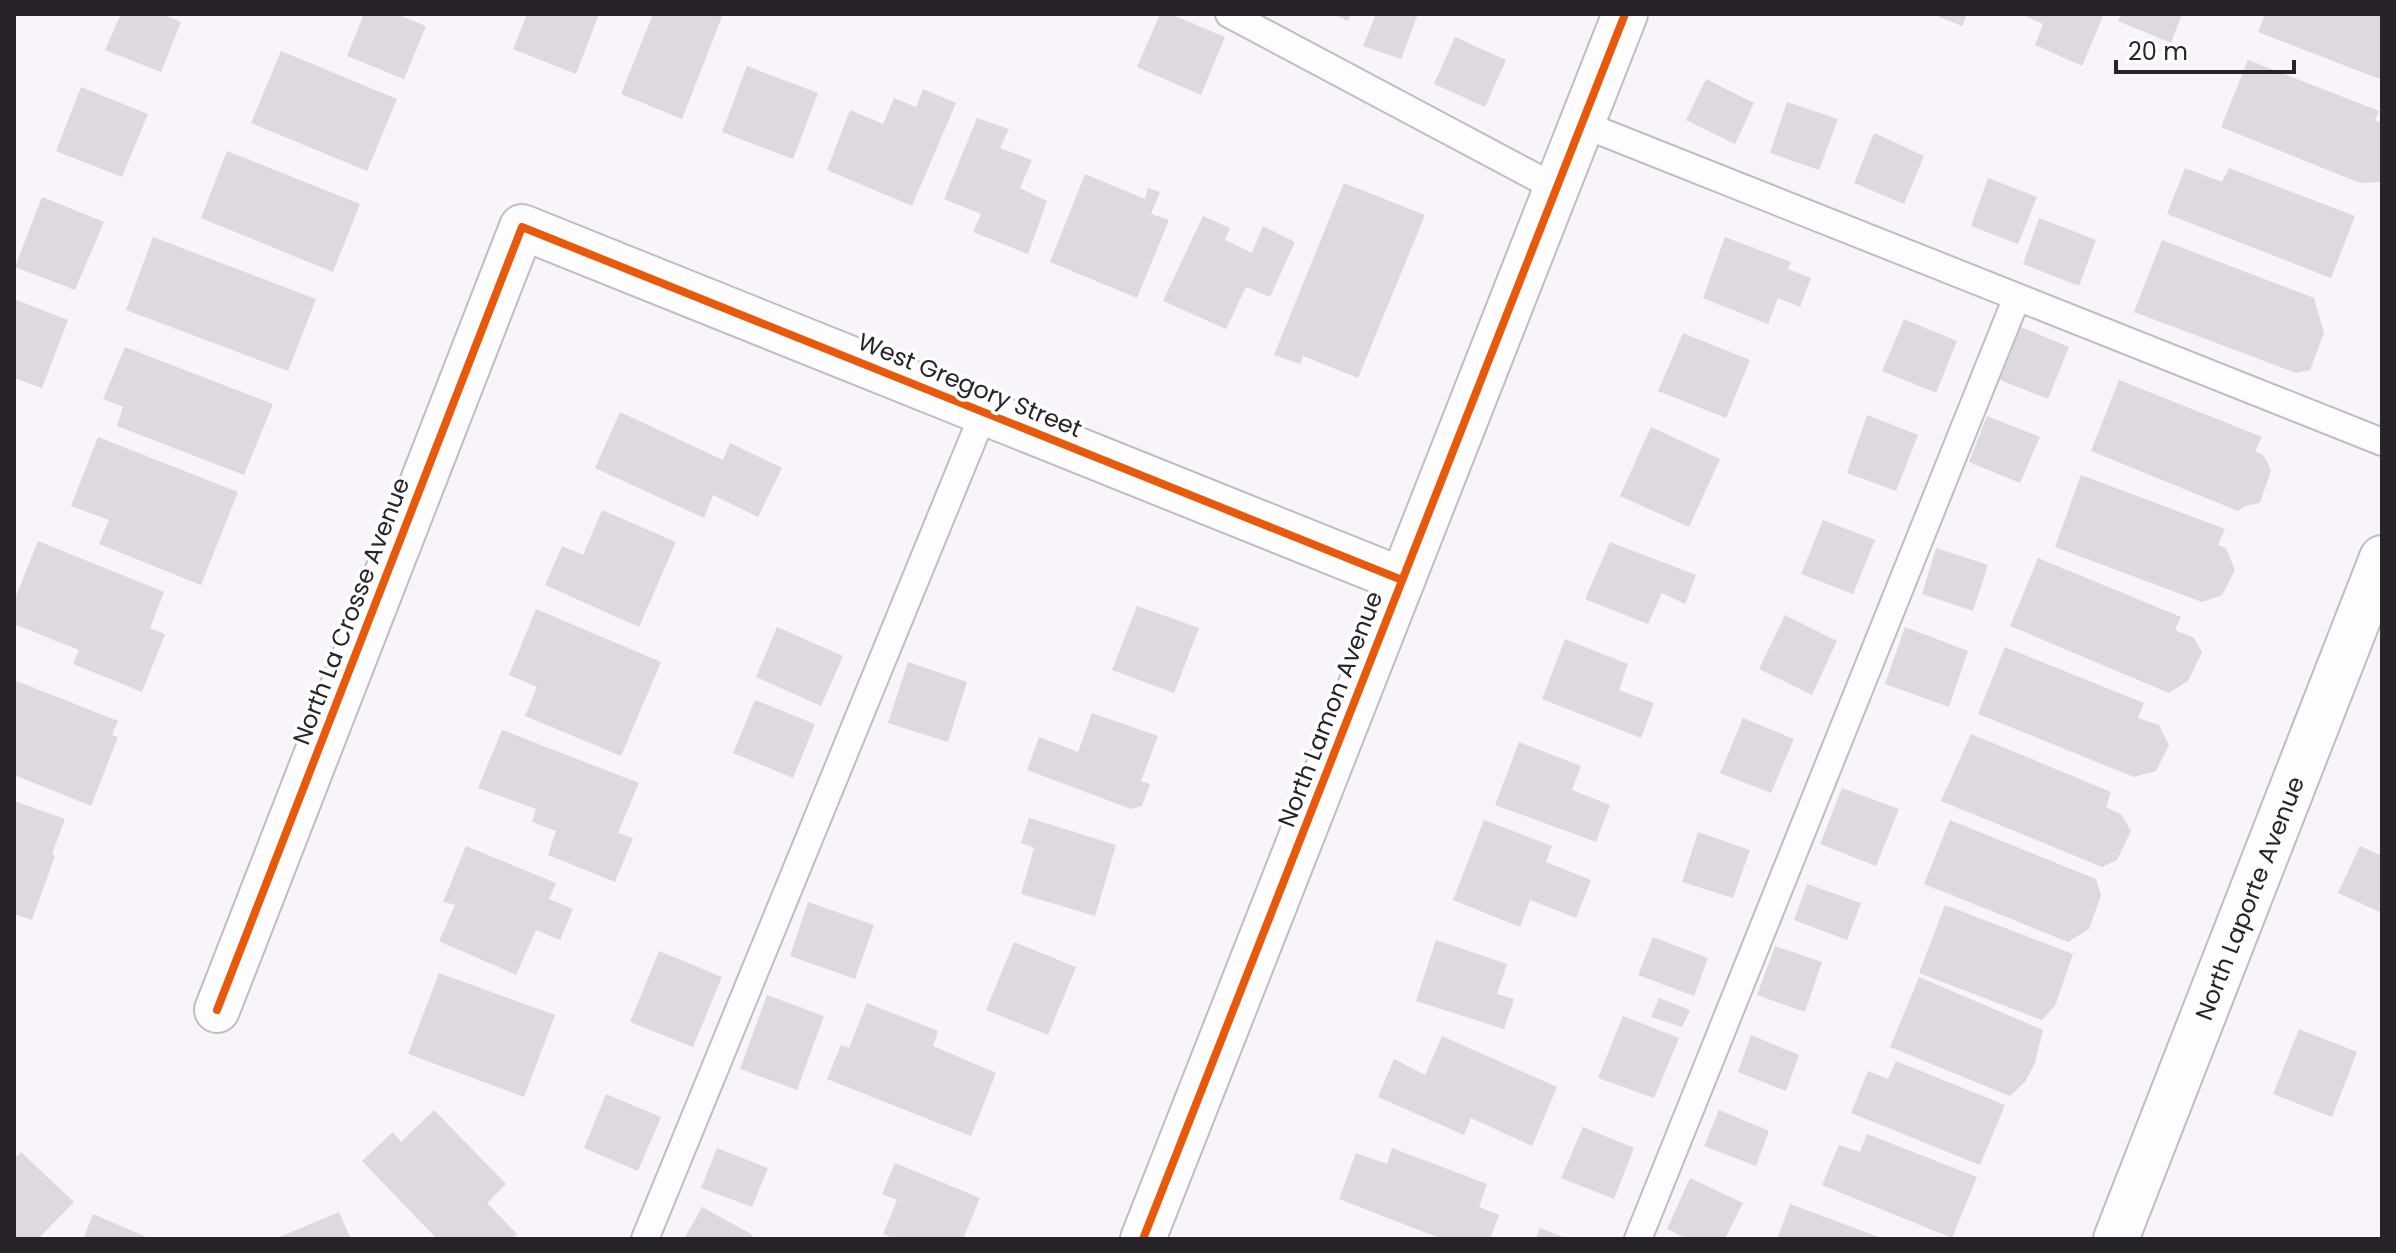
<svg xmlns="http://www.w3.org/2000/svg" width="2396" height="1253" viewBox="0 0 2396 1253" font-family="Poppins,sans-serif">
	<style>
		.building { fill: #ded8e0 }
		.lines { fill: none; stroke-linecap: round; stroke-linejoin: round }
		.lane-casing { stroke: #c1bcc2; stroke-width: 30 }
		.street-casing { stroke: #c1bcc2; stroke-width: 48 }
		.lane { stroke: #fefdfe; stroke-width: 26 }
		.street { stroke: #fefdfe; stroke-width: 44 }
		.cycleway-casing { stroke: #fff; stroke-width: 13 }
		.cycleway { stroke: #e8590c; stroke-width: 8 }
		.labels { text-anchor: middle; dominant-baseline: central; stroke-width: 7; stroke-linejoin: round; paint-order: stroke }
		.street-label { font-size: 24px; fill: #28222a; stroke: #fff }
	</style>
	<rect width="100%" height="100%" fill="#f9f4fb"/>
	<path class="building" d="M121,14H162L181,22L161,72L105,50Z
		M364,14H396L426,26L404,79L347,56Z
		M527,14H599L576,74L513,49Z
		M653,14H723L682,119L621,94Z
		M1160,14H1170L1225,37L1201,95L1137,67Z
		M1332,14H1351L1348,21Z
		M1376,14H1418L1401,59L1363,46Z
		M1932,14H1967L1962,26Z
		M2020,14H2104L2082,66L2035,45L2043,24Z
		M2121,14H2182L2171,43L2118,21Z
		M2265,14H2382V80L2258,32Z
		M1455,37L1506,60L1485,107L1434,84Z
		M281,51L397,99L367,171L251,123Z
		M2248,60L2379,111L2375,120L2382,123V182L2360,183L2221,127Z
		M747,66L818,93L793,159L722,132Z
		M1706,79L1754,103L1735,144L1686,120Z
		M81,87L148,114L122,177L56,151Z
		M923,89L956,103L912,206L827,170L850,110L883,124L894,98L916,107Z
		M1787,102L1838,119L1819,170L1770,153Z
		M977,118L1009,129L1000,148L1032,160L1020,188L1047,201L1028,254L973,232L981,214L944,199Z
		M1874,133L1924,156L1904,204L1854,183Z
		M227,151L360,204L333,272L201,218Z
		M2185,168L2222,182L2229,168L2355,216L2331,278L2167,214Z
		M1085,174L1145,199L1148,188L1160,192L1151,214L1169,220L1137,298L1050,262Z
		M1988,178L2037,197L2018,244L1971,226Z
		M1344,183L1425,215L1358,378L1303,356L1300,364L1274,355Z
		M42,197L104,222L75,290L15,267Z
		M1203,216L1230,228L1225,240L1252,253L1263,226L1295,242L1270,297L1246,287L1226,329L1163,301Z
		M2039,218L2096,240L2079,286L2023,264Z
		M153,237L316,299L288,371L126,310Z
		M1725,237L1791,262L1788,269L1811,278L1800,307L1778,298L1768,324L1703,298Z
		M2162,240L2314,298L2324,333L2310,370L2296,373L2134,312Z
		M14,299L68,320L42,388L14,378Z
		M1904,319L1957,341L1936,393L1882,371Z
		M2021,327L2069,347L2048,399L2000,380Z
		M1683,333L1750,360L1726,418L1658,391Z
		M125,347L273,404L244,475L117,426L123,407L103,399Z
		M2119,380L2262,437L2255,451L2264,456L2271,470L2260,503L2245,506L2238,511L2091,451Z
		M620,412L723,460L730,443L782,468L758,517L713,495L704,518L595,468Z
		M1867,415L1918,435L1896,491L1847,473Z
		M1987,416L2040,437L2020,483L1969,462Z
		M1651,427L1720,459L1689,527L1620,496Z
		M98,437L238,492L201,585L99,544L109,520L71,506Z
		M2081,475L2225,529L2218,545L2226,548L2235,570L2222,595L2202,602L2055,547Z
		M602,510L676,542L639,627L545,585L562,546L583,555Z
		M1823,520L1875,540L1853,594L1801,574Z
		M38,541L164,592L150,628L165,634L142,692L73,664L79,650L14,624V601Z
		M1610,542L1696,575L1685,604L1662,593L1648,624L1585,599Z
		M1936,548L1988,565L1973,611L1922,594Z
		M2038,558L2181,617L2175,630L2194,638L2202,652L2188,681L2169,693L2010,626Z
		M1137,606L1199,628L1174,693L1112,670Z
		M536,609L661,662L621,756L525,716L537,687L509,675Z
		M1785,615L1837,641L1812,695L1759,669Z
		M777,627L843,656L821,706L756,677Z
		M1905,627L1968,651L1949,707L1885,684Z
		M1565,639L1628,664L1619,690L1654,703L1641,738L1542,699Z
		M2005,647L2144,703L2138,718L2159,725L2169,745L2156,771L2134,777L1978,714Z
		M908,662L967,682L948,742L888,723Z
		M14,680L118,721L112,735L118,737L91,806L14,775Z
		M755,700L815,724L793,778L733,753Z
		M1092,713L1158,736L1141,781L1150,784L1142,806L1131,809L1027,770L1039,737L1078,752Z
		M1743,718L1794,739L1771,793L1720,773Z
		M502,730L639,783L618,833L633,838L615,882L548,855L556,831L532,822L536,809L478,788Z
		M1971,734L2111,792L2106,807L2121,814L2131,831L2117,860L2102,867L1941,801Z
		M1519,742L1581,766L1572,790L1610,805L1596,842L1495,805Z
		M1842,788L1899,809L1876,866L1820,844Z
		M14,801L65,819L52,854L55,856L32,920L14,914Z
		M1029,818L1116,845L1095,916L1021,894L1034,848L1021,843Z
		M1484,820L1552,846L1546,862L1591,880L1576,918L1530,900L1520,927L1453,900Z
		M1950,820L2096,879L2101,895L2089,929L2068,942L1924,884Z
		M1698,832L1750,850L1733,898L1682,882Z
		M466,846L556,883L549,899L573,909L560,940L536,930L516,975L439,941L455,905L443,902Z
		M2360,846L2382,856V913L2338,893Z
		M1807,884L1861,903L1847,940L1794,920Z
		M808,902L874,925L855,979L790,956Z
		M1945,905L2073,954L2055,1006L2042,1020L1919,973Z
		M1653,937L1708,958L1694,996L1638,975Z
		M1436,940L1507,964L1497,994L1514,999L1504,1029L1416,1001Z
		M1014,942L1076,967L1048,1035L986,1010Z
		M1775,946L1822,962L1805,1012L1757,995Z
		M659,951L722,977L693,1047L630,1022Z
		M439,973L555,1015L524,1097L408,1054Z
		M1919,977L2043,1030L2035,1063L2025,1082L2010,1096L1890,1047Z
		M767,995L824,1016L797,1090L740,1069Z
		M1659,998L1690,1010L1682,1027L1651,1017Z
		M867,1003L938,1031L933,1046L996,1073L971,1136L827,1079L841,1045L849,1048Z
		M1623,1016L1679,1038L1654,1098L1598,1078Z
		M2299,1029L2357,1052L2332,1117L2273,1094Z
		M1751,1035L1799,1055L1786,1091L1738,1072Z
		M1442,1036L1557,1087L1532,1146L1471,1118L1464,1135L1378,1097L1394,1059L1425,1075Z
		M1896,1061L2005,1105L1980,1165L1851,1113L1868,1071L1888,1079Z
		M606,1094L661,1117L638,1171L584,1148Z
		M434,1110L506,1184L487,1203L517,1234L511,1239H437L362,1161L393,1132L401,1142Z
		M1719,1110L1769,1131L1756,1166L1704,1146Z
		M1583,1127L1634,1148L1614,1199L1561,1178Z
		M1867,1134L1977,1177L1952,1238L1822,1185L1839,1145L1860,1152Z
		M717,1148L768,1168L752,1207L701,1188Z
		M1392,1148L1487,1184L1479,1207L1499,1215L1490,1239H1442L1339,1199L1356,1153L1387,1164Z
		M21,1152L74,1202L38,1239H14V1159Z
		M895,1163L980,1198L963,1239H896L883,1234L897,1200L882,1194Z
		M1690,1178L1743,1203L1725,1239H1687L1667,1229Z
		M1790,1204L1884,1239H1785L1778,1237Z
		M702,1207L753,1235L751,1239H684Z
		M339,1212L351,1239H275Z
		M93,1214L151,1239H83Z
		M1540,1228L1568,1239H1536Z"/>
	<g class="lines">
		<defs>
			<path id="lane" d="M1229,14L1556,188
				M1582,124L2382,442
				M645,1239L984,412
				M1638,1239L2017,297"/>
			<g id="street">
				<path d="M217,1010L522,227L1402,580"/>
				<path d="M1143,1239L1625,14"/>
				<path id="s1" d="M2116,1239L2382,558"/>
			</g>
		</defs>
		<use href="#lane" class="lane-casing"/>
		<use href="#street" class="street-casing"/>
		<use href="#lane" class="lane"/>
		<use href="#street" class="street"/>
		<defs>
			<path id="cycleway" d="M217,1010L522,227L1402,580
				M1143,1239L1625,14"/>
		</defs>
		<use href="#cycleway" class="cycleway-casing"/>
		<use href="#cycleway" class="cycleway"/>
	</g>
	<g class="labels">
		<g class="street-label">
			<text transform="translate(970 385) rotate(22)">West Gregory Street</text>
			<text transform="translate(351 611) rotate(-69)">North La Crosse Avenue</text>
			<text transform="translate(1330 709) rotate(-69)">North Lamon Avenue</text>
			<text stroke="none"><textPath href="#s1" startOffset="366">North Laporte Avenue</textPath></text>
		</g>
	</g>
	<rect width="2396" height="1253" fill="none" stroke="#28222a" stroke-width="32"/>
	<path d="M2116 60v12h178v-12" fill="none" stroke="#28222a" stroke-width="4"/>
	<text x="2128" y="60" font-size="24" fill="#28222a" stroke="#ffffff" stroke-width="6" paint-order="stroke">20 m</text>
</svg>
